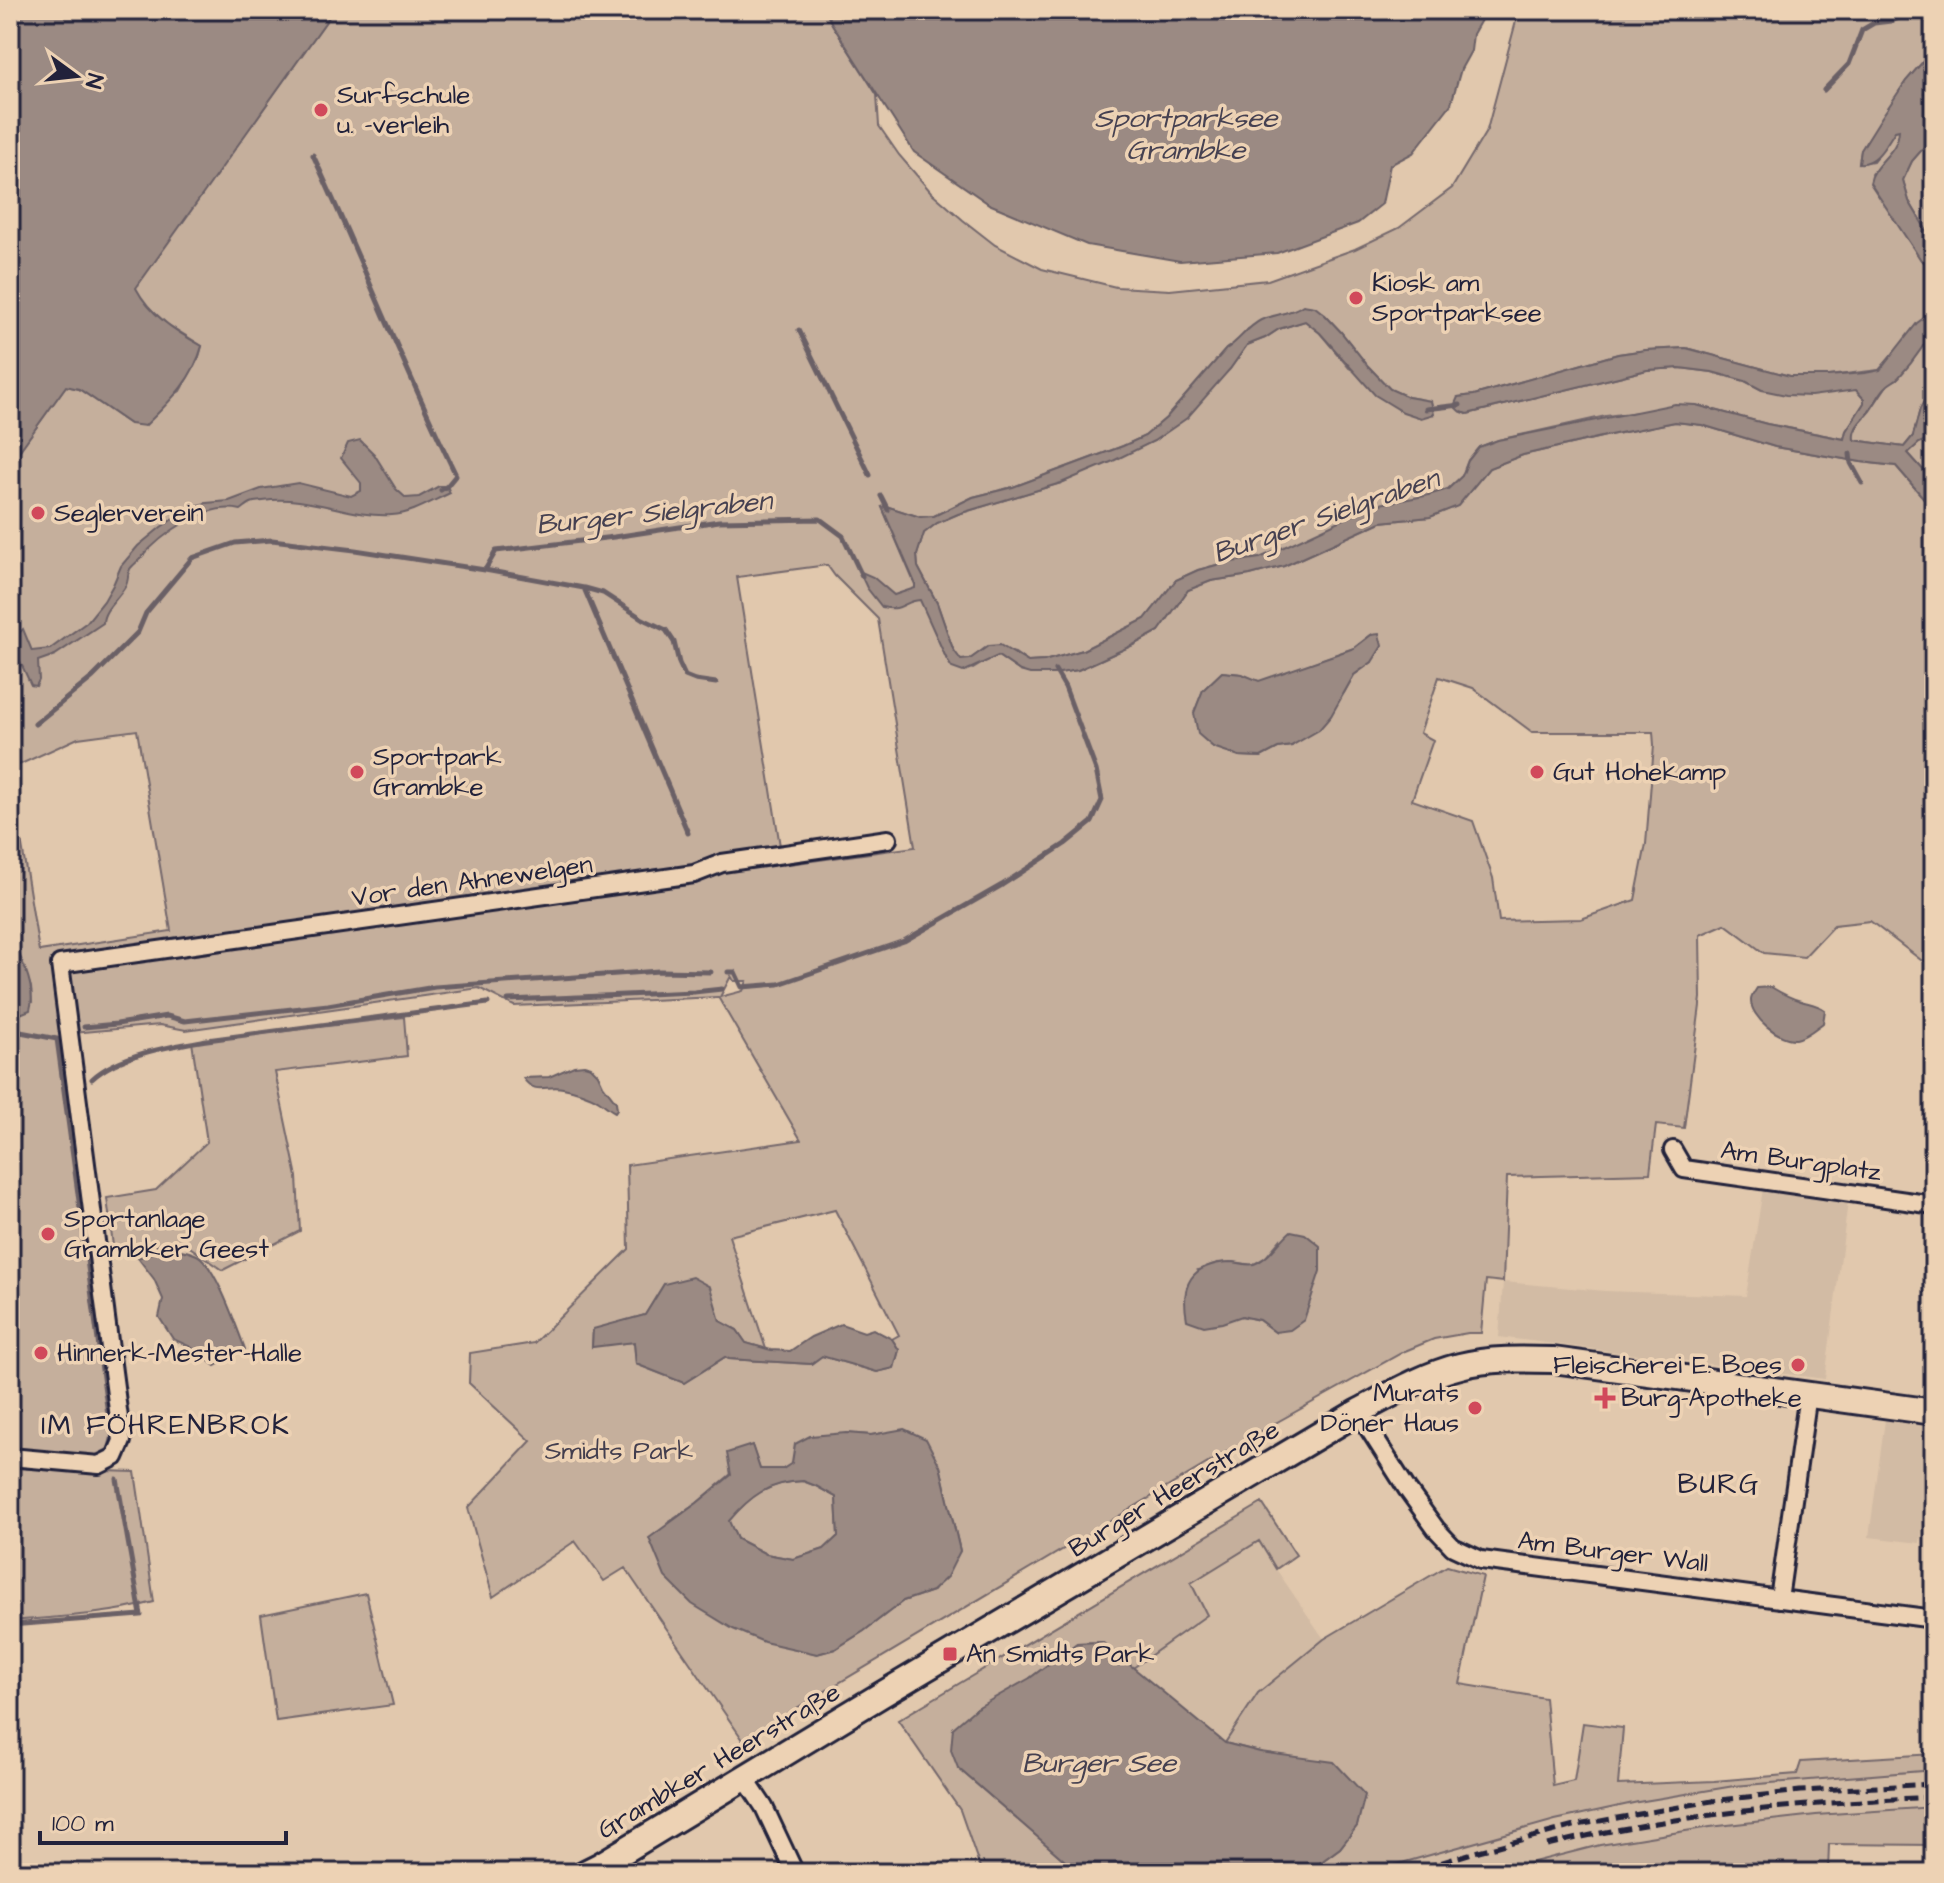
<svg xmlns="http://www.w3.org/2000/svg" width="1944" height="1883" viewBox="0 0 1944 1883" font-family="'Architects Daughter',sans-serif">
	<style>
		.built { fill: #d2bba4 }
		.green { fill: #c5af9c; stroke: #74686c; stroke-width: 2; fill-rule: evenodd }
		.water { fill: #9b8a83; stroke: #6b6066; stroke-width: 2; fill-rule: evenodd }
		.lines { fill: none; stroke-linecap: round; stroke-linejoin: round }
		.stream { stroke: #6b6066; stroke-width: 5 }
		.minor-casing { stroke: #22223b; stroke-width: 22 }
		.secondary-casing { stroke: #22223b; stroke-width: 30 }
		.minor { stroke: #edd2b4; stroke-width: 16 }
		.secondary { stroke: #edd2b4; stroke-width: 24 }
		.rail { stroke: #22223b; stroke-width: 5; stroke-dasharray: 12 6; stroke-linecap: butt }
		.poi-dot { fill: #d1495b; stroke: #edd2b4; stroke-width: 3 }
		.labels { text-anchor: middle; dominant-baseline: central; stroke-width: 7; stroke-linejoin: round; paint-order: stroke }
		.poi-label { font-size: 26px; fill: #22223b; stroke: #edd2b4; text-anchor: start }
		.street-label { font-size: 26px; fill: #22223b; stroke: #edd2b4 }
		.park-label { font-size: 26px; fill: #433e4e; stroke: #edd2b4 }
		.water-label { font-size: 28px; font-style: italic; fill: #464151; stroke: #edd2b4 }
		.neighbourhood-label { font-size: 28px; letter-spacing: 2px; fill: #22223b; stroke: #edd2b4 }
	</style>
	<rect width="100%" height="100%" fill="#e1c8ad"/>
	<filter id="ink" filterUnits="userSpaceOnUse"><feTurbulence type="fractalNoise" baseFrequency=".0125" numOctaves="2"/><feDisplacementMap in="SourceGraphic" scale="16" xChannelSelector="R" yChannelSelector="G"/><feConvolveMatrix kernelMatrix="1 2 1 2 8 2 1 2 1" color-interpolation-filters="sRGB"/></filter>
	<g filter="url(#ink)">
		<path class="built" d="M1763,1189L1848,1202L1825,1379L1499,1337L1503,1282L1605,1291L1746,1296Z
			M1885,1420L1934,1427V1479L1928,1486L1920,1543L1869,1537Z
			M1260,1541L1276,1569L1324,1639L1259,1693L1225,1743L1134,1668L1206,1615L1191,1583Z
			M1934,1770V1807L1816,1815L1710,1827L1600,1845L1491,1873H1366L1555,1820L1638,1802L1734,1786Z"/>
		<path class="green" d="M334,10H825L832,24L877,95L879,126L899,155L931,192L963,220L995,245L1042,269L1116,287L1170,290L1268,280L1355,249L1399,228L1452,188L1487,130L1519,10H1934V49L1906,81L1861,150L1859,163L1873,161L1895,131L1900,129L1899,142L1872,174L1921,260L1934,268V319L1927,315L1879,370L1828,376H1790L1686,348L1646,350L1618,354L1474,395L1458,397L1467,414L1647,370L1680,368L1712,372L1745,381L1762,390H1856L1864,399V403L1846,431L1844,439L1767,424L1696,405L1606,416L1498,440L1479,447L1468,460L1462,476L1448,489L1295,543L1260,558L1224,563L1198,570L1176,580L1145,619L1083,650L1044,661L1028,662L1015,653L988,647L970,659L961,661L953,649L937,603L918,567L917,555L924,533L937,523L958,514L1061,483L1154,441L1230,369L1247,345L1265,338L1279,329L1305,321L1320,333L1349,368L1433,414L1431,401L1408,397L1390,389L1368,366L1341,332L1325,315L1296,310L1281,314L1248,329L1238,341L1226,349L1166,418L1145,436L1123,446L1013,487L973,497L934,516L920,517L886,506L882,507L947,660L973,669L991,658L998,656L1020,671L1052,674L1078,670L1133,645L1159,631L1188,590L1211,581L1250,575L1284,566L1381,522L1430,517L1457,506L1489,468L1523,455L1610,435L1675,422L1702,425L1775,447L1861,462L1896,466L1934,510V962L1921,960L1870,921L1834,925L1804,957L1764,953L1725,924L1700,935L1701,998L1684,1128L1656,1125L1650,1173L1507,1177L1503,1282L1486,1280L1481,1333H1468L1434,1339L1405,1351L1270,1426L743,1740L625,1568L604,1581L575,1541L493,1597L468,1508L531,1441L469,1383L470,1353L534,1343L629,1249L627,1165L801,1140L718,997L514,1006L479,988L186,1030L160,1025L62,1034L112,1433L108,1449L94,1456L10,1451V963L14,982L32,1001L31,987L10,935V771L39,951L171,931L137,730L78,738L10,769V464L66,386L79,389L130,424L180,391L199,357L202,346L167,324L146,305L135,288ZM827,565L835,576L878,619L915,847L783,865L737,577ZM1371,635L1372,662L1354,675L1344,693L1292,746L1278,748L1261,757L1239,756L1194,713L1203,690L1222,672L1242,674L1259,682L1354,648ZM1439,677L1473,688L1532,732H1653L1654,745L1646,844L1635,900L1581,919L1499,921L1493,878L1473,821L1412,800L1433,740L1420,733ZM731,976L734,981H747L743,991L720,997ZM835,1210L899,1335L892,1339L899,1350L894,1368L877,1372L822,1356L811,1364L729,1359L725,1357L684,1383L636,1364L634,1342L592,1346L593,1330L645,1315L664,1284L720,1321L737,1330L746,1343L766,1349L729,1236ZM1280,1240L1275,1332L1259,1320L1241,1316L1198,1270L1217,1263L1234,1262L1252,1265L1266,1257ZM904,1430L940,1466L960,1551L933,1591L903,1601L864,1631L835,1649L817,1654L800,1649L668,1523L697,1503L731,1474L752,1446L760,1469H783L846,1433L871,1435Z
			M1934,136V243L1909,201L1903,180L1912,161Z
			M1934,328V382L1920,409L1913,436L1904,447L1854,440L1853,434L1860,422L1870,411L1888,384L1897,379Z
			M1934,436V482L1908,453L1919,443Z
			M404,1017L407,1056L275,1072L297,1177L300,1231L223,1270L181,1241L114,1254L107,1198L156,1190L207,1142L192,1042Z
			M10,1468L135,1472L154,1602C107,1615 58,1617 10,1621Z
			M803,1481L816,1486L836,1497L838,1536L825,1549L793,1559L766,1554L737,1539L728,1521C751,1496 767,1482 803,1481Z
			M1262,1503L1296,1555L1276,1569L1259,1541L1191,1583L1207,1615L1133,1668L1102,1642L1077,1643L1030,1678L958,1768L1079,1873H982L960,1810L898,1720Z
			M1447,1566L1483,1576L1460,1684L1545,1698L1553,1786L1574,1781L1583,1723L1623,1728L1618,1785L1714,1781L1797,1774L1801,1762L1934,1754V1770L1734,1786L1638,1802L1555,1820L1366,1873H1306L1340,1848L1357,1826L1364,1795L1260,1752L1225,1743L1258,1693L1324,1639Z
			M366,1593L393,1705L276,1721L261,1615Z
			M1934,1807V1845L1829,1844L1828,1873H1491L1600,1845L1710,1827L1816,1815Z"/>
		<path class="water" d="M10,10H334L136,288C150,315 175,331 202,346C193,380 169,402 145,426L130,424L79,389L66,386L10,464Z
			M825,10H1482L1481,20L1473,34L1471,51L1461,69L1451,104L1413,153L1390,165L1382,204L1358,223L1277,253L1180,261L1087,245L989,204L914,152L832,24Z
			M1934,49V79L1924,93L1934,98V136L1912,161L1903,180L1909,201L1934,243V268L1921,260L1870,183C1874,161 1898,154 1899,130L1895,131C1886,144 1877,165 1859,163L1861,150L1881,118L1906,81Z
			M1303,305L1315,307L1325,315L1341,332L1368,366L1390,389L1408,397L1431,401L1434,414L1421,418L1403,412L1375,395L1320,333L1305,321L1279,329L1265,338L1247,345L1230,369L1187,418L1154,441L1111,462L1061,483L958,514L937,523L924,533L917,555L918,567L937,603L953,649L961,660L970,659L988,646L1000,645L1028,662L1044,661L1083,650L1145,619L1176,580L1198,570L1224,563L1260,558L1374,505L1425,496L1448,489L1462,476L1468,461L1479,447L1498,440L1675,404L1696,405L1767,424L1844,439L1846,431L1864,403V399L1856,390L1811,396L1786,395L1762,390L1745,381L1712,372L1680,368L1647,370L1467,414L1459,411L1454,406L1458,397L1474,395L1618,354L1646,350L1686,348L1790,376H1828L1865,373L1880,370L1917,323L1928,315L1934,319C1934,335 1911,364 1899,377C1895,381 1889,383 1885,388C1878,396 1874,406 1867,414C1860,422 1852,429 1854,440L1904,447L1913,436L1920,409L1934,382V436L1919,443L1908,453L1934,482V510L1896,466L1861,462L1775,447L1702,425L1675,422L1610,435L1523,455L1489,468L1458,506L1430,517L1381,522L1284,566L1250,575L1211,581L1188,590L1159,631L1133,645L1078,670L1053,674H1030L1020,671L998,656L963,672L952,668L947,660L920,600C903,601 904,612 882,607L867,588L859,571L873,577L894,595L915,588V583L882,507L886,506L920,517L934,516L973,497L1013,487L1123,446L1145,436L1166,418L1226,349C1239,341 1247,327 1261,320C1275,314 1291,314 1303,305Z
			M360,440L374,454L396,489L406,498L419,497L439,486H447L450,493C432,501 412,514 392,515C348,518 309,494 263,501C259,502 255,501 251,503C247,505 244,508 241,510C205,501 161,535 139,560C136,563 132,566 130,569C127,575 129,581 125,587C118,599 103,610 103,623L55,655L38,661L39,680L36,686L31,685L19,659L15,637L23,629L32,651L50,649L87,622L104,601L113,585L121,566L138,546L161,527L189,508L206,503L229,501L261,489L298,483L351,496L361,491V483L341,458L348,443Z
			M1379,634L1382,646L1372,662L1354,675L1331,716L1319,730L1291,746L1278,748L1261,757L1239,756L1213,747L1198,734L1194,713L1203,690L1222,672L1242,674L1259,681L1354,648L1371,635Z
			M10,935C20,957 37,986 30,1010L20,1014L10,963Z
			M1771,987C1781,993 1790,998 1801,1001C1811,1004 1817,1004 1825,1010L1823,1023C1816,1028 1805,1038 1796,1039C1780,1041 1750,1017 1751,1000C1751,998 1755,991 1757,988Z
			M584,1065L591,1067L598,1074L603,1085L616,1102L617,1109L615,1112C609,1109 605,1105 599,1101C590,1095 574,1090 563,1088C547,1084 535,1096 523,1078L549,1077L574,1066Z
			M1291,1231L1305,1234L1320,1246V1271L1304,1320L1290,1330L1275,1332L1259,1320L1242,1316L1222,1323L1204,1326L1187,1320C1180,1284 1191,1264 1230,1262C1238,1262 1247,1266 1254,1264C1269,1259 1279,1241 1291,1231Z
			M160,1249C173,1249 185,1249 197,1255C215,1264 237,1328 245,1349L215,1366L191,1347L173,1339L159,1317L163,1299L154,1279L138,1258Z
			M692,1277L710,1287L720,1321L737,1330L746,1343L771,1350L790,1351L811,1337L841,1324L864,1332L873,1329L892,1339L899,1350L894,1368L877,1372L822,1356L811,1364L729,1359L725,1357L684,1383L636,1364L634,1342L592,1347L593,1329L645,1315L664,1284Z
			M904,1429L926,1439L940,1466L960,1551L947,1577L932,1591L903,1601L864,1631L835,1649L817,1654L764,1642L733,1629L692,1604L665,1577L649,1538L697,1503L731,1475L727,1453L752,1445L760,1469H783L792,1463L795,1444L810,1436L846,1433L871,1435ZM803,1481L816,1486L836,1497L838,1536L824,1549L793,1559L766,1554L737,1539L729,1521C750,1496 769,1482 803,1481Z
			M1102,1642L1225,1743L1260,1752L1334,1762L1365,1795L1357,1826L1340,1848L1306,1873H1079L958,1768L951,1750L953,1728L975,1709L1030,1678L1077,1643Z"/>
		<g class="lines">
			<path class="stream" d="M1824,90L1849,64L1862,30L1874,23L1891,21L1922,10
				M313,155C362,261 405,370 456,475L447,486L441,490
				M799,330L870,475
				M1426,409L1460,405
				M1850,454L1851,463L1862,483
				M881,496L888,510
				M485,570L584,588L688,833
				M585,588L603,593L643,619L666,630L674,642L679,663L685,676L695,680L716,683
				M35,724L93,677L138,632L146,613L192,558L235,543L272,540L355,550L485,570L496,551L614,537L719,521L820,519L843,536L862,576
				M10,735L12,734
				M728,972H735L742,987L779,984L904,941L1002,885L1065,844L1092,822L1102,800L1096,770L1065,687L1055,670
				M508,1000L694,992L722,989
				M84,1027L117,1024L167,1016L185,1021L328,1005L435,987L659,971L711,972
				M10,1030L57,1039L110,1429
				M92,1079C119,1054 172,1046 207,1040L488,1003
				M10,1625L141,1615L117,1479"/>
			<defs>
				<path id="minor" d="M1673,1150L1684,1169L1934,1205
					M1358,1412L1407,1489L1436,1529L1453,1547L1481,1560L1934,1619
					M10,1457L99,1465L115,1457L122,1441L60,964L694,874L722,863L888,839
					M1779,1599L1808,1394
					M744,1777L764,1807L795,1873"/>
				<path id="secondary" d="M585,1873L599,1866L881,1695L1358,1412C1390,1395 1424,1375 1460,1366C1490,1358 1522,1359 1553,1360L1934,1412"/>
			</defs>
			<use href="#minor" class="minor-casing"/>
			<use href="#secondary" class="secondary-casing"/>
			<use href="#minor" class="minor"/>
			<use href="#secondary" class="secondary"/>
			<path class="rail" d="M1547,1845C1674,1814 1804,1803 1934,1797
				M1407,1873L1475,1852L1578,1825L1712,1801L1800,1791L1934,1784"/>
		</g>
	</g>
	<g class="poi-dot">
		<circle cx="321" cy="110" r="8"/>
		<circle cx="1356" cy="298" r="8"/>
		<circle cx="38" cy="513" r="8"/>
		<circle cx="357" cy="772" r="8"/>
		<circle cx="1537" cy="772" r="8"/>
		<circle cx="48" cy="1234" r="8"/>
		<circle cx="41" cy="1353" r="8"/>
		<circle cx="1798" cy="1365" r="8"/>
		<path d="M1601 1386h8v8h8v8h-8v8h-8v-8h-8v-8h8z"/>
		<circle cx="1475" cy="1408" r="8"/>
		<rect x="942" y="1646" width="16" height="16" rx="4"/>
	</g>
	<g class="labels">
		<g class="poi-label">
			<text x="337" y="95">Surfschule<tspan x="337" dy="30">u. -verleih</tspan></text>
			<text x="1372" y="283">Kiosk am<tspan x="1372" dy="30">Sportparksee</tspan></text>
			<text x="54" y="513">Seglerverein</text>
			<text x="373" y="757">Sportpark<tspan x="373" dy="30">Grambke</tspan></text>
			<text x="1553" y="772">Gut Hohekamp</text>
			<text x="64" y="1219">Sportanlage<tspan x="64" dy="30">Grambker Geest</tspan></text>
			<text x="57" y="1353">Hinnerk-Mester-Halle</text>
			<text x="1782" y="1365" text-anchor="end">Fleischerei E. Boes</text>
			<text x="1459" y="1393" text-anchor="end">Murats<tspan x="1459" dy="30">Döner Haus</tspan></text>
			<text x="1621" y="1398">Burg-Apotheke</text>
			<text x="966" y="1654">An Smidts Park</text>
		</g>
		<g class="street-label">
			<text transform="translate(472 881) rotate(-8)">Vor den Ahnewelgen</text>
			<text transform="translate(1801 1161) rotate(8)">Am Burgplatz</text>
			<text transform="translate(1174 1489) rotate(-31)">Burger Heerstraße</text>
			<text transform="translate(1613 1552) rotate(7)">Am Burger Wall</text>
			<text transform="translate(719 1761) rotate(-31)">Grambker Heerstraße</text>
		</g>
		<g class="park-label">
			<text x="619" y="1451">Smidts Park</text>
		</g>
		<g class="water-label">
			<text x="1186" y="118">Sportparksee<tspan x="1186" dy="32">Grambke</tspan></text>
			<text transform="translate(654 513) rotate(-6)">Burger Sielgraben</text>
			<text transform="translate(1326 516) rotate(-19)">Burger Sielgraben</text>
			<text x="1099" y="1763">Burger See</text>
		</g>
		<g class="neighbourhood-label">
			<text x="166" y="1425">IM FÖHRENBROK</text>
			<text x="1719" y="1484">BURG</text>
		</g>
	</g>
	<rect width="1944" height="1883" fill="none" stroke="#edd2b4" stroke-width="40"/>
	<rect x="20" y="20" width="1904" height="1843" fill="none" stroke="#22223b" stroke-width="3" filter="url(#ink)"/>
	<g transform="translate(76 76) rotate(105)" stroke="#edd2b4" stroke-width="6" paint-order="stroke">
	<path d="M0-6L14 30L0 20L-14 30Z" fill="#22223b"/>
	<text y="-12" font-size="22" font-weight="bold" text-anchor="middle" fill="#22223b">N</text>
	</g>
	<path d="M40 1831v12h246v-12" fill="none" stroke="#22223b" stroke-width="4"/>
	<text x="52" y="1831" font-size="24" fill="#22223b" stroke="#edd2b4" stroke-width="6" paint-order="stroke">100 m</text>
</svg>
